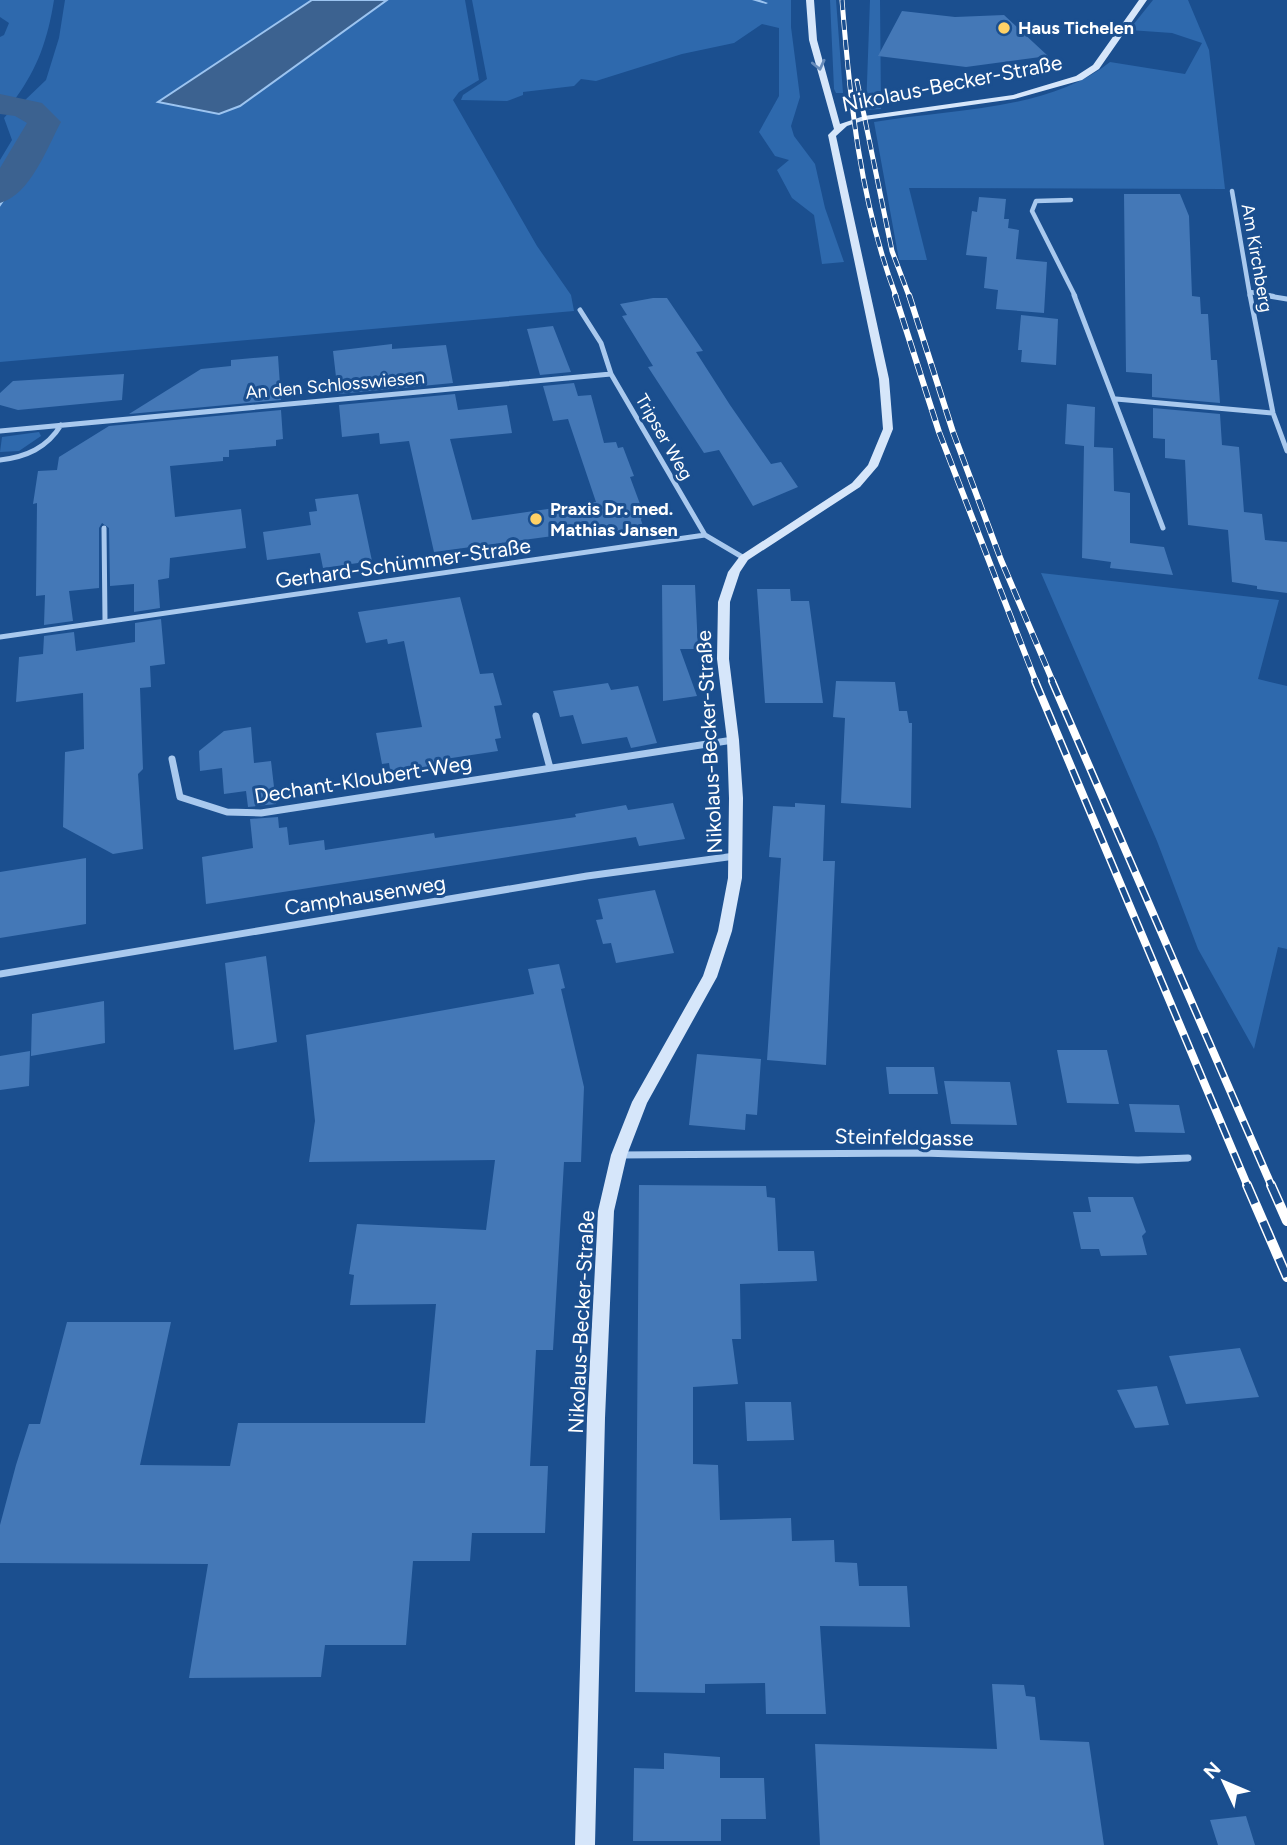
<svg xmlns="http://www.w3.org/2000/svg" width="1287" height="1845" viewBox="0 0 1287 1845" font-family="Figtree,sans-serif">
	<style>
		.green { fill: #2e69ad }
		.water { fill: #3c6290; stroke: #9cc4f0; stroke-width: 2 }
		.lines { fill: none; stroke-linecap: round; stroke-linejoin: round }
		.stream { fill: #9cc4f0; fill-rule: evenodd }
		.river { fill: #3c6290; fill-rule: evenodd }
		.building { fill: #4478b7 }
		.street-far2 { stroke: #a9c9ee; stroke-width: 4.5 }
		.street-far1 { stroke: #a9c9ee; stroke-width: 5 }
		.street { stroke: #a9c9ee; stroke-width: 7 }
		.secondary { fill: #d6e6fa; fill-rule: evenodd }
		.rail-far3-casing { stroke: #fff; stroke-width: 5 }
		.rail-far2-casing { stroke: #fff; stroke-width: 6 }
		.rail-far1-casing { stroke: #fff; stroke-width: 8 }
		.rail-casing { stroke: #fff; stroke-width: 10 }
		.rail-far3 { stroke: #1b4f8f; stroke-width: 3.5; stroke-dasharray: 10; stroke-linecap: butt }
		.rail-far2 { stroke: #1b4f8f; stroke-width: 4.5; stroke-dasharray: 12; stroke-linecap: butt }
		.rail-far1 { stroke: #1b4f8f; stroke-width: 5; stroke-dasharray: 16; stroke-linecap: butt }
		.rail { stroke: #1b4f8f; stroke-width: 7; stroke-dasharray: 20; stroke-linecap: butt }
		.oneway { stroke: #668bba }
		.poi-dot { fill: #ffd166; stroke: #1b4f8f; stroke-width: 2.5 }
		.labels { text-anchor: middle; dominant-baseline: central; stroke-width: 6; stroke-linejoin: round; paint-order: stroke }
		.far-poi-label { font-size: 18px; font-weight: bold; fill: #fff; stroke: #1b4f8f; text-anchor: start }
		.far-street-label { font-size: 18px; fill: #fff; stroke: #1b4f8f }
		.street-label { font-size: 21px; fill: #fff; stroke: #1b4f8f }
	</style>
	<rect width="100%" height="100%" fill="#1b4f8f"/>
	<path class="green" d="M0,0H54C48,38 38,68 15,99L0,96V37L4,35L9,23L0,17Z
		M65,0H465L479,80L459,92L453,100L537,246L571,295L574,311L0,362V205L35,155L54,119L34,106L22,103L46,80L59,38Z
		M472,0H791V27L800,97L791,126L794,136L815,164L825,208L844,262L822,264L814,215L792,198L777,170L789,160L775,156L759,132L779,96V28L762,24L734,43L682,54L596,81L581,79L574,86L523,92V95L507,101L461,100L463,95L487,79Z
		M830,0H836L843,93H836L834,89Z
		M870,0H880L881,109L866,110Z
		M1153,0H1188L1209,50L1225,189L909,188L927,260H899L874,122C950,109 1048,111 1110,62L1185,74L1202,43L1172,33L1129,30Z
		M10,111C22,114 31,114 35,126L0,183V160L12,140L4,118Z
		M39,432L41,436L19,451L0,452L2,437Z
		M1041,573L1279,600L1258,679L1287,686V949L1278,947L1254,1049L1198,949L1157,841Z"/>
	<path class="water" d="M312,0H387L240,106L219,114L158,102Z
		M22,103L44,110L54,118L35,155L0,205V183L35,126C31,114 22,114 10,111Z"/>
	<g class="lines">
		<path class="stream" d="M752,0H760L768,3L766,4Z"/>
		<path class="river" d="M0,94L42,103L61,122C47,148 30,195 0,203V168L27,123L15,116L0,114Z"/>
	</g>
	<path class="building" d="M902,11L955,17L1004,15L1048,56L966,67L878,56Z
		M1124,194H1180L1189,216L1192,296L1200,297L1201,314H1208L1211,360H1217L1220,403L1152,397V374L1126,372Z
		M979,197L1006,199L1004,219H1009L1008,228L1019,230L1016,259L1047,262L1044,313L996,309L998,290L984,288L987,257L966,255L972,211L977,212Z
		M653,298H667L703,351L696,352L730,405L771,464L781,462L798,487L753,506L719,450L704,453L648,367L653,366L622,316L627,315L620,304Z
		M1021,315L1058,319L1056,365L1021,362L1022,350H1018Z
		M553,326L571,372L540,375L527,329Z
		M392,344V349L446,345L453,383L338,394L333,351Z
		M278,356L281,400L129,414L201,369L231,366V360Z
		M124,374L122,400L18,410L0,405V393L13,381Z
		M574,383L578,396L591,395L604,443L616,442L618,448L623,447L634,476L630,477L643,512L641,520L644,529L608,533L606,529L434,552L409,441L380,444L379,433L342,437L339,405L455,394L458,410L507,405L512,433L450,439L472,520L596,502L568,419L553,421L543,386Z
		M1067,404L1095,407L1094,447L1113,448L1114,491L1130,493V543L1164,547L1173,575L1110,568L1111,562L1082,558L1084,446L1065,444Z
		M1153,408L1220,414L1222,445L1239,447L1244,512L1262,514L1265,540L1287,542V593L1257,589V586L1232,582L1228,530L1188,525L1185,460L1165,458V439L1153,438Z
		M281,410L283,439L276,440V446L229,450V457H223V461L170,466L175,517L241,509L246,548L170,558L169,578L158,580L160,608L134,612V584L110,586L109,528L102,523L99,528V588L69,591L73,621L44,625L45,595L36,596L37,503L33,504L38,471L57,470L59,457L109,426Z
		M358,494L372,561L323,568L320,553L267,560L263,532L311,525L309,512L317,511L315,499Z
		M662,585H695L698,649H680L697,696L663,701Z
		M757,589H790L791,601H809L823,703H765Z
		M460,597L480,674L493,673L502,705L494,706L501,738L495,739L498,751L445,759L447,768L391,776L389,763L382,764L376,733L422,727L404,641L388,644L387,639L366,643L358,612Z
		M161,619L165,664L150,666L151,687L140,688L143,769L138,774L143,849L113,854L63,827L65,752L84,749L83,693L16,702L19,657L43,654L44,636L74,632L76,651L135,642V623Z
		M836,681L895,682L899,711H907L909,723H912L911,808L841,803L845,718L833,717Z
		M608,683L611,690L638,686L657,743L631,748L627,737L582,744L573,715L560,717L553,691Z
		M251,727L254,763L271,761L276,804L248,807L246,791L224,794L222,768L200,771L199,751L224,731Z
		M673,803L685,839L639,846L636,837L206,904L202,857L253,848L250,819L278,817L279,828L287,827L289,845L324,840L325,850L434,833L435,838L576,817L575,814L626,805L628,810Z
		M795,803L825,805L823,861H835L826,1065L767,1060L781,858L769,857L773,806L795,807Z
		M86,858V924L0,938V872Z
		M655,890L674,953L616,963L611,943L603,944L596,920L603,919L598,899Z
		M266,956L277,1042L234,1050L225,963Z
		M559,964L565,988L561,989L584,1087L581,1162H564L553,1350H536L530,1466H548L545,1533H472L470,1561H413L406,1645H325L321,1677L189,1678L208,1564L0,1563V1525L16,1465L29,1424H40L67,1322H171L140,1465L230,1466L238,1423H425L436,1304L350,1305L354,1275L349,1274L357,1224L486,1230L495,1160L309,1162L315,1121L306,1035L534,994L528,969Z
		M104,1001L105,1043L31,1056L32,1014Z
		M1057,1050H1107L1119,1104L1067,1103Z
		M30,1051L29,1086L0,1090V1056Z
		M697,1054L761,1059L757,1115L746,1114L745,1130L689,1125Z
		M886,1067H934L938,1094H889Z
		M944,1081L1010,1082L1017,1125L951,1124Z
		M1129,1104L1179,1105L1185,1133L1135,1132Z
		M639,1185L766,1186L767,1197L775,1198L778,1251H814L817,1281L740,1284L741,1339H732L738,1384L693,1387V1464L718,1465L720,1520L791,1518L792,1541L834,1540L835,1562L857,1563L859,1586H907L910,1627L820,1626L826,1714H766L765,1683L705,1684V1693L635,1692Z
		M1088,1197H1133L1146,1232L1142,1236L1147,1255L1101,1256L1099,1249H1081L1073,1212H1091Z
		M1240,1348L1259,1397L1186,1404L1169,1356Z
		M1157,1386L1169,1425L1135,1428L1117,1390Z
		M745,1402H791L794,1440L747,1441Z
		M992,1684L1024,1685L1026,1696L1035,1697L1040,1740L1089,1742L1104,1845H820L815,1744L997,1749Z
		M664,1753L720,1757V1778H764L766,1819H721V1841H633L634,1768L664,1769Z
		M1246,1816L1255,1845H1218L1210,1820Z"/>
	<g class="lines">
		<path class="street-far2" d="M1232,191L1250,296
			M1071,200L1036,201L1032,211L1075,296
			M1250,292L1273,296"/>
		<path class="street-far1" d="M1074,295L1163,528
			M1250,295L1273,413L1287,451
			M1263,295L1287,299
			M580,310L601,343L611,374L705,535L744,558
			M1116,399L1273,413
			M0,431L611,374
			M0,460C26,457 47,448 61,425
			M104,528L105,620
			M0,637L705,535"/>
		<path class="street" d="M536,716L550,768
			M172,759L180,797L227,812L261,813L733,740
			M0,974L587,876L735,856
			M619,1155L922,1153L1138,1160L1188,1158"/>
		<path class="secondary" d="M806,0H814L817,40L840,124L864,116L1013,95L1076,76L1093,65L1139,0H1147L1099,69L1082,80L1014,99L865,120L847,126L836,136L889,379L893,429L878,466L860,487L748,560L740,572L730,602L729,659L739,740L743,798L742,878L732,931L717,977L647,1103L627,1155L614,1211L605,1418L595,1845H575L587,1418L598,1211L611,1155L632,1102L703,976L718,931L728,878L729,798L727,740L717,659L718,602L728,572L740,556L852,483L868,465L883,429L879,379L828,135L834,129L809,40Z"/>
		<defs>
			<path id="rail-far3" d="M842,0C850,101 860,201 896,296
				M857,81L892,251L909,296"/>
			<path id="rail-far2" d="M895,295L939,432L1036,682
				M909,295L953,432L1001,560L1053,682"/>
			<path id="rail-far1" d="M1035,681L1248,1187
				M1052,681L1272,1187"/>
			<path id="rail" d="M1247,1185L1287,1277
				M1271,1185L1287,1221"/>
		</defs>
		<use href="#rail-far3" class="rail-far3-casing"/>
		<use href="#rail-far2" class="rail-far2-casing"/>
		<use href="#rail-far1" class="rail-far1-casing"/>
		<use href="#rail" class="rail-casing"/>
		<use href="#rail-far3" class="rail-far3"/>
		<use href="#rail-far2" class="rail-far2"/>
		<use href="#rail-far1" class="rail-far1"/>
		<use href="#rail" class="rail"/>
	</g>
	<defs><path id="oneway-chevron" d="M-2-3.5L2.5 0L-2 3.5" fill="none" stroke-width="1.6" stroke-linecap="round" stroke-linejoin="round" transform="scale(1.75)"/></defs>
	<use class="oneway" href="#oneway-chevron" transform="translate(819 65) rotate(77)"/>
	<g class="poi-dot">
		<circle cx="1004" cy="28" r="7"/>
		<circle cx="536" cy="519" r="7"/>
	</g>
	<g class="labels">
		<g class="far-poi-label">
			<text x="1018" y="28">Haus Tichelen</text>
			<text x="550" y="509">Praxis Dr. med.<tspan x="550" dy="21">Mathias Jansen</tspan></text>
		</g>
		<g class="far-street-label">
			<text transform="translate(1257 258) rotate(80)">Am Kirchberg</text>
			<text transform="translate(335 385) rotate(-5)">An den Schlosswiesen</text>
			<text transform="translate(664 437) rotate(60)">Tripser Weg</text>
		</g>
		<g class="street-label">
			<text transform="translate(952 83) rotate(-11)">Nikolaus-Becker-Straße</text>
			<text transform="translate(403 563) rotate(-8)">Gerhard-Schümmer-Straße</text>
			<text transform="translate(709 742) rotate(-93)">Nikolaus-Becker-Straße</text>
			<text transform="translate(363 779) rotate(-9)">Dechant-Kloubert-Weg</text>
			<text transform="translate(365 895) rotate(-9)">Camphausenweg</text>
			<text transform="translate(904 1137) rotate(1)">Steinfeldgasse</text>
			<text transform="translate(581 1322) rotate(-87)">Nikolaus-Becker-Straße</text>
		</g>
	</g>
	<g transform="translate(1224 1782) rotate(314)" stroke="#1b4f8f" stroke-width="5" paint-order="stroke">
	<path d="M0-5L12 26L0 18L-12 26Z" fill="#ffffff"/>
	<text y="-10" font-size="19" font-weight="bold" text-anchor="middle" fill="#ffffff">N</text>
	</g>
</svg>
